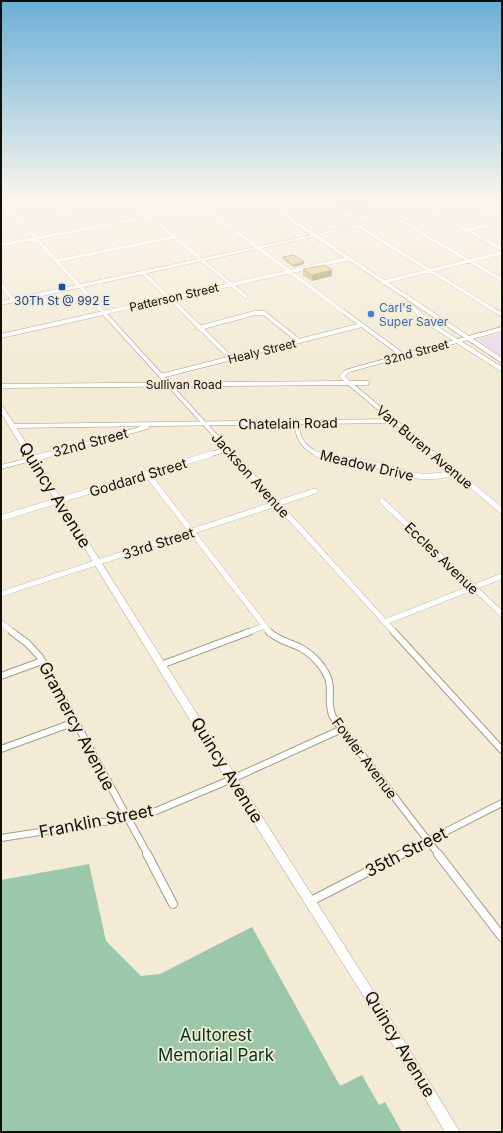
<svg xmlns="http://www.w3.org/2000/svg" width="503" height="1133" viewBox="0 0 503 1133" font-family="Inter,sans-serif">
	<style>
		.education { fill: #eddbeb }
		.green { fill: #9bc8aa }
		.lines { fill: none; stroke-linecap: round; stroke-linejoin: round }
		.street-far4-casing { stroke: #a49d89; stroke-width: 4 }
		.street-far3-casing { stroke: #a49d89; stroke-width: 5 }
		.street-far2-casing { stroke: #a49d89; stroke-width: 6 }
		.street-far1-casing { stroke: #a49d89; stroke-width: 8 }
		.street-casing { stroke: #a49d89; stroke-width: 10 }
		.secondary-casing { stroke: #a49d89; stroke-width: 1 }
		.primary-casing { stroke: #a49d89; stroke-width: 1 }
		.street-far4 { stroke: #fff; stroke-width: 3.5 }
		.street-far3 { stroke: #fff; stroke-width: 4 }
		.street-far2 { stroke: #fff; stroke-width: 5.5 }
		.street-far1 { stroke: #fff; stroke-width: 6 }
		.street { stroke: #fff; stroke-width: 8 }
		.secondary { fill: #fff; fill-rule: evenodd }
		.primary { fill: #fff; fill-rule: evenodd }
		.wall { fill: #c8b278 }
		.shaded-wall { fill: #a29161 }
		.building { fill: #e8cf8b; stroke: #a29161 }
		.transit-dot { fill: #1a4fb4; stroke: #f3ebd6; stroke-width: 1.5 }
		.shop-dot { fill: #3f7fe0; stroke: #f3ebd6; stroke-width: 1.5 }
		.labels { text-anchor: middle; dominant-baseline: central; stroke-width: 3.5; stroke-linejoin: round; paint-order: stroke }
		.far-street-label { font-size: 12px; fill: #120f08; stroke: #f3ebd6 }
		.far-transit-label { font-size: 12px; fill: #164399; stroke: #f3ebd6 }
		.far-shop-label { font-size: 12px; fill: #366cbe; stroke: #f3ebd6; text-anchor: start }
		.street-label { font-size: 14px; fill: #120f08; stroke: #f3ebd6 }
		.near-street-label { font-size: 17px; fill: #120f08; stroke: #f3ebd6 }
		.near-park-label { font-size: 17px; fill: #00361b; stroke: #f3ebd6 }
	</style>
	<rect width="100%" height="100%" fill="#f3ebd6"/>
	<path class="education" d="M265,199H387L410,213L316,233Z
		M502,333V357L477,340Z"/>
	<path class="green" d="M329,199H357L376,211L355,216Z
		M89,864L106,941L141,976L160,974L252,927L340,1086L362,1075L379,1105L385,1102L402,1132H1V880Z"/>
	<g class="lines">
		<defs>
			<path id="street-far4" d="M53,199L84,229
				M129,199L246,297
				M193,199L345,313
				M1,200L104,313
				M470,202L502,217
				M431,211L502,249
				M396,218L502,280
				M358,226L499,313
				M468,230L490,225L502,218
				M1,245L241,199
				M56,261L174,237
				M142,272L185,313
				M383,282L502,253
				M1,284L13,300
				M103,313L347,259
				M254,313H264"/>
			<path id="street-far3" d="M103,312L233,455
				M184,312L231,358
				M344,312L404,356
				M498,312L502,315
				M199,328L255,313H264L299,341
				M1,336L108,312
				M161,376L362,325
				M349,383L435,455
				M349,383H367
				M296,423C298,440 304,448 319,455
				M13,426L395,421
				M46,455L147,427
				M208,455L228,449"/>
			<path id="street-far2" d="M232,454L395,633
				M317,454C332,460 348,459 363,462C401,469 415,484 456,472
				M434,454L502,511
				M32,459L50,454
				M148,475L270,633
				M382,501L502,614
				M1,518L211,454
				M1,594L315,491
				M385,622L502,576
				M1,623L14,633
				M246,633L264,626"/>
			<path id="street-far1" d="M12,632L27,643L40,657L148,855
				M269,632C278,640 288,642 299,647C311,653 323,665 328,678C333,691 326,703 333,717L439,855
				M394,632L502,750
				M161,665L249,632
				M1,676L42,661
				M1,749L75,722
				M1,838L129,818L156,811L232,779L342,729
				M400,855L502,803"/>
			<path id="street" d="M147,854L173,904
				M438,854L502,937
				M311,901L402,854"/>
			<path id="secondary" d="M386,199H392L415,213L476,199H486L1,305V301L410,214Z
				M502,327V331L349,372L345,376L352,383L349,385L1,388V384L344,381L339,376L345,370Z
				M1,406L4,408L236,776L374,992L460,1132H445L366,1000L228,782L31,461L1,469V465L28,458L1,413Z"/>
			<path id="primary" d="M257,199H263L502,358V363Z
				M406,303H410L437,326L502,367V372L433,328L406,305Z"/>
		</defs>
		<use href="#street-far4" class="street-far4-casing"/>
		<use href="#street-far3" class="street-far3-casing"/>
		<use href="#street-far2" class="street-far2-casing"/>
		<use href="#street-far1" class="street-far1-casing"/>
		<use href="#street" class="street-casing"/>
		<use href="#secondary" class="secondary-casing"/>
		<use href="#primary" class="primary-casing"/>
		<use href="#street-far4" class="street-far4"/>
		<use href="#street-far3" class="street-far3"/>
		<use href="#street-far2" class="street-far2"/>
		<use href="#street-far1" class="street-far1"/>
		<use href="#street" class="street"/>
		<use href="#secondary" class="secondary"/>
		<use href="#primary" class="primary"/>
	</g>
	<path class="wall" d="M283,257L304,264L293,267L283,259Z
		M303,269L332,270V276L312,281L303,275Z"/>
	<path class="shaded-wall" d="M304,262V264L293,267V265Z
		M332,270V276L312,281V275Z"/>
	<path class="building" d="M294,255L304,262L293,265L283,257Z
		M325,265L332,270L312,275L303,269Z"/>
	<linearGradient id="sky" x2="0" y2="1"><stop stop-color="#6aafd7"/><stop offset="0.56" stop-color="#faf6ed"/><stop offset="1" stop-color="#faf6ed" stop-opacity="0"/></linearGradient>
	<rect width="503" height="358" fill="url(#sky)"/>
	<rect class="transit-dot" x="58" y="283" width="8" height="8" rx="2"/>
	<circle class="shop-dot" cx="371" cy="314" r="4"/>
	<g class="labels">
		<g class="far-street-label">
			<text transform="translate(174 297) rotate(-13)">Patterson Street</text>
			<text transform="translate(262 351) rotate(-14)">Healy Street</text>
			<text transform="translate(416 352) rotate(-15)">32nd Street</text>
			<text x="184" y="384">Sullivan Road</text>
		</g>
		<g class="far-transit-label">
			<text x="62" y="300">30Th St @ 992 E</text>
		</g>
		<g class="far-shop-label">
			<text x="379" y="307">Carl's<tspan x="379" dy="14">Super Saver</tspan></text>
		</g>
		<g class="street-label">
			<text transform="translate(288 423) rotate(-1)">Chatelain Road</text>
			<text transform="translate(90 442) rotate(-15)">32nd Street</text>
			<text transform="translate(425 447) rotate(40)">Van Buren Avenue</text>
			<text transform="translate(367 465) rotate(13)">Meadow Drive</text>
			<text transform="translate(251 475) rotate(48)">Jackson Avenue</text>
			<text transform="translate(138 477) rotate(-17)">Goddard Street</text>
			<text transform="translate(158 543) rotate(-18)">33rd Street</text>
			<text transform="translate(442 558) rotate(44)">Eccles Avenue</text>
			<text transform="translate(365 758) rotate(53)">Fowler Avenue</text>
		</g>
		<g class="near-street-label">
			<text transform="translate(55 495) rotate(58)">Quincy Avenue</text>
			<text transform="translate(77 726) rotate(62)">Gramercy Avenue</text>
			<text transform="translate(227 770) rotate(58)">Quincy Avenue</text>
			<text transform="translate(96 821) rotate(-11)">Franklin Street</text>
			<text transform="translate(406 852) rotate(-27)">35th Street</text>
			<text transform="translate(400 1044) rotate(59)">Quincy Avenue</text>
		</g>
		<g class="near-park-label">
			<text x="216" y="1035">Aultorest<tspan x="216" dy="20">Memorial Park</tspan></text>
		</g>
	</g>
	<rect width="503" height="1133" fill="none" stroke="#120f08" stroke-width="4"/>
</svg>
